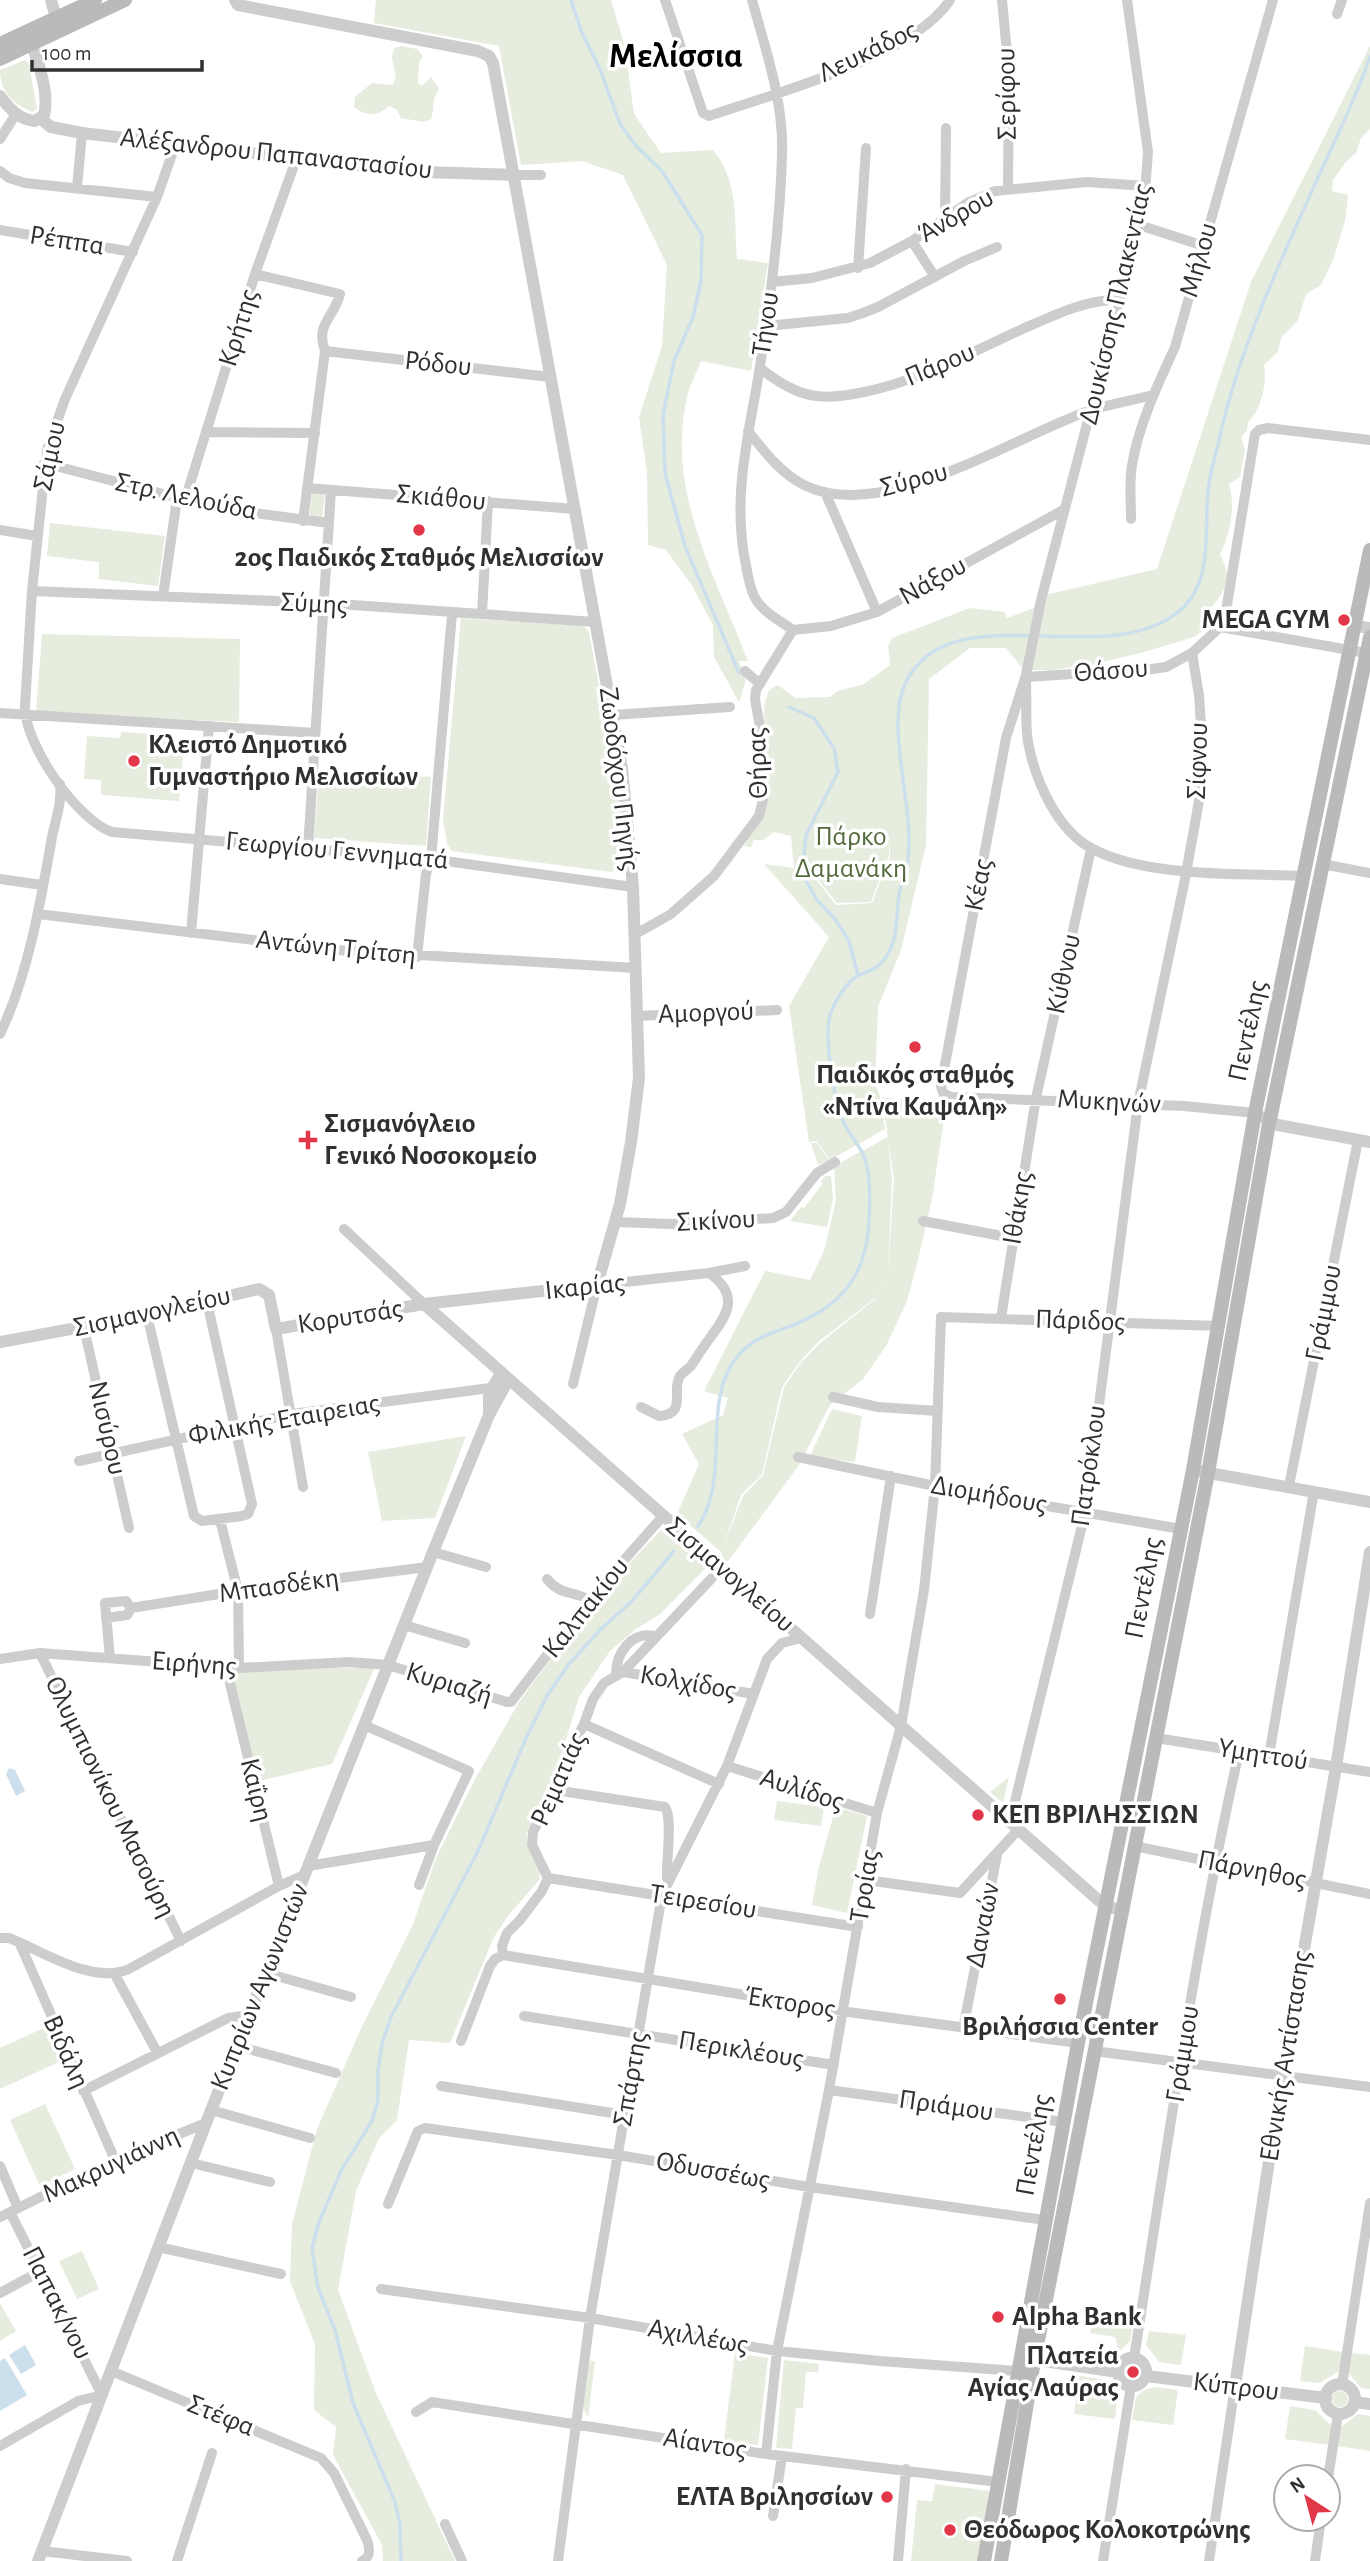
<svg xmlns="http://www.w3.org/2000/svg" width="1370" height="2561" viewBox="0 0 1370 2561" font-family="'Alegreya Sans',sans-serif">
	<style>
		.green { fill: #e6ecde; fill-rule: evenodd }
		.water { fill: #cbe0ec }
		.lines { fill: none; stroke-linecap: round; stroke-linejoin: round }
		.stream { stroke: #cbe0ec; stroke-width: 3.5 }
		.minor { stroke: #cdcdcd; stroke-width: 10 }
		.tertiary { stroke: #cdcdcd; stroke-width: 12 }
		.secondary { stroke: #bababa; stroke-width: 14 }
		.poi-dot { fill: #e23748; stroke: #fff; stroke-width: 2.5 }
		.labels { text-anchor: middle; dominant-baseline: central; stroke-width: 7; stroke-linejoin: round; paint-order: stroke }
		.street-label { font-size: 28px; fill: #303030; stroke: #fff }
		.poi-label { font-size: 28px; font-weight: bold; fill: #303030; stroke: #fff; text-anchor: start }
		.park-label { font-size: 28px; fill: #546b3e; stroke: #fff }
		.district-label { font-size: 35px; font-weight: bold; fill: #000; stroke: #fff }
	</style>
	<rect width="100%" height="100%" fill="#fff"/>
	<path class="green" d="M376,0H611L625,47L634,114L661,153L713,150C739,181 734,220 737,259L768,263L751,371L701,361C696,374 688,388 686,402C667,493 716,578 748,661H739L746,680L739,702L714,657L713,625L691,584L666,550L648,545L647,473L639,417L662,346L667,265L623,175L582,161L521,165L499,46L374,23Z
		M401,46L417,49L423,56L419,63L418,83L422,86L431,77L439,89C431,99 435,108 431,119L424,122L401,118L396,109L389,106C378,116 366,117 354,107L355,97L372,83L392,85L396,78L392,57L394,48Z
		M1370,46V129L1361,138L1356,153L1346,162L1333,180L1332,191L1348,195L1345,221L1333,260L1321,285L1306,294L1298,320L1281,338L1278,352L1264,365C1267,383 1262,409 1248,422L1247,431L1241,437L1245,450L1240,477L1229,484C1236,509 1230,532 1220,555C1233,581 1228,585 1211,608L1214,623L1194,637L1148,651L1095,664L1051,670H1030L1045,595L1157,569L1251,282Z
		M25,60L29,64L37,109L32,112C13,103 0,92 0,70Z
		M312,493L325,494L322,519L309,517Z
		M50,523L165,536L158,586L99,579V562L47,556Z
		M970,608L1004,612L1007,618L1034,608L1023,669L1006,648H970L929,679L926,845L901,950L878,1007L875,1083L880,1097L885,1129L830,1160L817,1141L809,1142L789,1006L829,937L764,864L794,868L791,836L774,832L763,840H754L751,847L744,846L761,817L766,800L764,705L769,690L778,685L795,698L830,697L838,691L864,684L890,665L888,646L892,638ZM889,840L890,856L872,903L836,905L815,878L814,870L816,877L837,903L871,902L889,855Z
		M461,618L584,626L589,632L615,772L627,860L611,872L452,851L447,844L443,819Z
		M42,634L240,639L239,722L36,713Z
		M121,732L169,735V742L184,743L179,801L101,795V780L84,779L87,736L120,738Z
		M319,772L431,777L426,846L314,838Z
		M882,1097L946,1106L932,1199L918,1260L907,1301L886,1346L863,1379L830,1405L799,1465L726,1564L721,1552L677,1514L699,1464L682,1434L723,1415L728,1398L704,1391L765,1271L810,1280L824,1251L836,1200L834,1166L888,1137L892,1180L888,1273L894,1179ZM884,1280L875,1299L819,1344L800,1364L784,1387L763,1475L743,1496L722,1550L741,1495L762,1474L782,1387L798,1364L818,1342L875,1298Z
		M811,1143H817L829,1160L818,1165Z
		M825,1176H831L833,1199L827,1227L790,1221L801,1207L804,1208L823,1183L821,1181Z
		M832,1409L862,1416L855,1462L810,1456Z
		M466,1436L435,1518L382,1521L368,1452Z
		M662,1529L706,1568L659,1615L636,1629L610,1651L579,1697L551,1788L527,1833V1846L539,1871L540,1879L508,1916L494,1937L450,2043L409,2040L397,2120L379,2138L356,2191L338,2290L376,2393L455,2561H383L382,2545L333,2455L336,2427L314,2410L315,2344L290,2281L292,2224L317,2129L359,2033L413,1924L436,1858L474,1781L519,1702L592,1602Z
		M375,1667L332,1764L259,1781L226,1671Z
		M1009,1777L1003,1803L990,1792Z
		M777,1801L824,1807L821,1826L774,1820Z
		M836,1807L867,1816L847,1913L812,1905L819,1866Z
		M46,2027L61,2061L0,2089V2048Z
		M45,2104L75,2169L40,2186L10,2120Z
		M82,2251L99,2289L77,2299L59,2261Z
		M0,2303L16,2331L0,2341Z
		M1092,2320L1133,2325L1130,2341L1119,2352L1115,2337L1090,2333Z
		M1149,2331L1186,2335L1181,2365L1159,2362L1146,2345Z
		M1305,2346L1343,2352L1341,2370L1320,2383L1300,2381Z
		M735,2353L768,2358L758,2445L724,2440Z
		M1350,2353L1370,2355V2389L1361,2388L1347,2371Z
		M784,2360L819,2364L818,2372H806L803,2408H796L792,2449L776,2448Z
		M590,2361H595L588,2417L583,2408Z
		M1079,2376C1114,2380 1120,2383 1115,2419L1074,2414Z
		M1155,2387L1178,2390L1173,2425L1132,2420L1136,2397L1144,2390Z
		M1332 2399a8 8 0 1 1 16 0a8 8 0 1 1-16 0Z
		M1290,2406L1315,2410L1332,2426L1329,2445L1285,2439Z
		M1358,2414L1370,2416V2451L1337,2446L1341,2427Z
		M935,2484L991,2491L978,2561H911L917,2500L932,2501Z"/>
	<path class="water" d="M9,1768L15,1770L25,1791L16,1796L6,1774Z
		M25,2345L36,2365L21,2374L9,2355Z
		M5,2358L27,2395L0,2411V2361Z"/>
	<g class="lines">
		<path class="stream" d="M571,0L582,33L600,69L620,124L636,146L662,171L702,235L701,281L693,317L674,361L663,415L665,473L685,546L739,673
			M789,707L814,718L834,748L838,772L806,835L802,874L817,900L835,919L849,941L858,975
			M698,1526C732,1477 700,1402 737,1357C752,1338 772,1333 793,1325C842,1306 867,1274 869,1221C870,1201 871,1176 864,1156C859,1145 850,1135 845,1125C834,1104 824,1038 830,1015C834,1002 845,985 856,977C863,972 874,971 880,964C899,946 896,918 899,894C901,882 907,871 908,859C915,807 885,729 905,684C949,590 1103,673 1178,612C1214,584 1204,531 1208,491C1210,472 1216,454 1220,436C1239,352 1276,271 1311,193C1331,148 1354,104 1370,57
			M401,2561L400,2525L395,2502L353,2403L335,2330L318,2288L312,2248L319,2222L342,2169L372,2121L378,2100V2071L382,2044L391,2017L478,1851L527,1736L548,1694L569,1664L601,1629L632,1601L674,1551"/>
		<path class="minor" d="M665,0L703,113L709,116C773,94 913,57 950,0
			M752,0C766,51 784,102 782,155C780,225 771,297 760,366C750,431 733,488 744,555C747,568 748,583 754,596C762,612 779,620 793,630
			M1002,0L1009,73L1008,188
			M1127,0L1148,152L1144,206L1041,600L1026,675L1006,738L941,1086L943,1093L951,1097L1184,1106L1255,1113
			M1337,14L1342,0
			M0,139L16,114
			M176,143L157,197L65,399L47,450L32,591L25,706C24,744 77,820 112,832L431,859L633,887
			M0,171L9,178L25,183L157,197
			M514,175H541
			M77,188L82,133
			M945,219L946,128
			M1139,225L1204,246
			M0,230L133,252
			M912,241L935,277
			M858,268L866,148
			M255,274L340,294C334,318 315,324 325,351L303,521
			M772,282L812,278L870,263L912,241L969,202L995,191L1087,182L1147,186
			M766,326L848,318L863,313L878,307L964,261L997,247
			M325,351L550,377
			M760,368C776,381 796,394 817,396C831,398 850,395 864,392C919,381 968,354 1018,331C1055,315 1078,302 1119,299
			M748,431C765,452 781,474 806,486C885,523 1015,436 1091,410C1111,404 1133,400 1153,395
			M207,432L315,433
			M44,463L217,508L329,523
			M307,488L575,509
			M825,492L877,612
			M185,500L255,274L297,157
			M1131,519C1131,501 1129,483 1132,465C1139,424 1158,384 1175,347L1273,0
			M0,530L37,536
			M32,591L324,603L595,622
			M163,596L177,499
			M482,614L488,501
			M1220,627L1366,653
			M793,630L831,626L877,612L1065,509
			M745,671L760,684
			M1026,677L1152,669L1166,667L1192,653L1220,627L1226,611L1255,434L1259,430L1268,428L1370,440
			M1026,683C1027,703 1025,724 1028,742C1035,780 1057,831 1093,849C1147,878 1243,873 1304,876
			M0,713L315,733
			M613,715L730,707
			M308,848L331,490
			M1322,864L1370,873
			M0,879L42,885
			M38,914L336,950L635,968
			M191,933L209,726
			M634,935L671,914L714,876L759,816L763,800L760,727L755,699L756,690L793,630
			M417,957L426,874L431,859L452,614
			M636,1016L777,1010
			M0,1034C28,976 41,900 52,837C56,818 62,803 60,784
			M923,1221L1012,1238
			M615,1222L672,1224L773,1218L786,1212L817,1173L835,1162
			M344,1229L424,1304
			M147,1315L194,1516L202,1521L242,1516L248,1514L252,1504L207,1302
			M1001,1318L1036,1098L1091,849
			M84,1328L129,1528
			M276,1329L303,1487
			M573,1384L597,1285L709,1273L745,1266
			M833,1397L878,1407L938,1411
			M641,1407L659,1416C687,1414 672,1393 679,1378C681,1373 687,1370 691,1366C697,1357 703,1347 710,1338C728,1314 740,1295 709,1273
			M798,1457L949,1489L1181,1529
			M79,1461L292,1414L490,1388
			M1289,1486L1358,1140
			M220,1520L238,1591L239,1668
			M433,1552L486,1567
			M547,1579C561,1596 572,1590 589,1600
			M870,1614L891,1476
			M106,1618L127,1615L131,1608L238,1591L427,1567
			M404,1625L465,1643
			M40,1653L181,1941
			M110,1658L105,1603L126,1601L131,1608
			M0,1659L40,1653L239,1668L349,1662L388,1665L507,1702H511L588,1601L663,1516
			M226,1667L279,1886
			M623,1672L754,1694
			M616,1674C616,1654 631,1631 654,1636
			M584,1724L719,1784
			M364,1725L469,1771L434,1845L419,1885
			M1156,1738L1370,1772
			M1269,1756L1314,1491
			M727,1766L877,1813
			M555,1790L665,1807C673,1818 666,1860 667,1878
			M1010,1822L1085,1513L1138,1104L1185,879L1199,801L1202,740L1199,695L1192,653
			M1134,1846L1370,1894
			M308,1866L434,1845
			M548,1878L858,1927
			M866,1880L960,1893L1018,1830
			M0,1938H9C43,1951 92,1985 129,1969L279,1886L304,1875
			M20,1944L115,2160
			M503,1955L848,2012L1078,2043
			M503,1955L502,1946L507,1933L520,1920L542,1891L548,1878L532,1845L533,1832L555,1790L565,1760L584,1724L593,1699L604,1683L623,1672L712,1578
			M114,1973L157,2052
			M266,1973L351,1997
			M524,2016L834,2065
			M963,2029L997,1855
			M461,2041L490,1966L495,1959L503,1955
			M237,2046L336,2073
			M1094,2051L1370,2087
			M441,2086L625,2115
			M829,2090L1064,2122
			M83,2091L228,2018L249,2015
			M211,2110L310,2138
			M191,2163L270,2182
			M0,2166L18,2208
			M388,2204L418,2131L425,2128L618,2155L809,2187L1045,2220
			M0,2217L115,2160L206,2123
			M158,2247L281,2274
			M381,2289L590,2318L777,2351L880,2361L1017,2371
			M0,2293L41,2271
			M1134,2358C1166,2156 1194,1952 1239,1752
			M111,2371L321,2458L334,2473L367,2540C370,2549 371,2557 362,2561
			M1342,2385L1370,2203
			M416,2412L432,2402L766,2454L998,2482
			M0,2446L78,2401L102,2395L10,2212
			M766,2454L777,2351L829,2090L877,1813L901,1726L924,1590L935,1486L941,1317L1219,1326
			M1328,2478L1338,2414
			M773,2516L782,2456
			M445,2524L462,2561
			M42,2551L127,2561
			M177,2561L212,2453
			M558,2561L590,2318L662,1895L727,1766L767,1659L782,1643L801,1638
			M898,2561L906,2469
			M1103,2561L1131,2386
			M1209,2561L1235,2386
			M1315,2561L1321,2519"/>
		<path class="tertiary" d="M51,0L58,25
			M0,96C9,108 19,120 35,121L44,115C50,92 37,59 29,37
			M41,119L51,127L82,133L356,165L424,172L514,175
			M1356,626L1370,628
			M1262,1117L1278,1125L1370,1142
			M424,1304L1105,1906L1121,1910
			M0,1342L147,1315L259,1289L269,1295L276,1329L424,1304L597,1285L620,1204L631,1142L639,1078L633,887L622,768L493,63L489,56L478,51L238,5L235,0
			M489,1415V1393L501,1374
			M1198,1471L1370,1502
			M1118 2372a14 14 0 1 1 28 0a14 14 0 1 1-28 0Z
			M1025,2365L1034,2361H1044L1118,2372
			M1146,2376L1326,2398
			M1325 2399a15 15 0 1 1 30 0a15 15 0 1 1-30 0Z
			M1235,2386L1282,2075L1336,1767L1370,1552
			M1355,2402L1370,2404
			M38,2561L206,2123L433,1552L489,1415L508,1380"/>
		<path class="secondary" d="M0,44L95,0
			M0,59L125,0
			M984,2561L1078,2043L1193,1470L1255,1113L1370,550
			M1001,2561L1034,2361L1208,1473L1268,1129L1370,637"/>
	</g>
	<g class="poi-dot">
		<circle cx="419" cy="530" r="7"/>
		<circle cx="1344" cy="620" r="7"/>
		<circle cx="134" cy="761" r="7"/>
		<circle cx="915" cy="1047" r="7"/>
		<path d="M304.5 1129.5h7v7h7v7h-7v7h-7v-7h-7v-7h7z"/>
		<circle cx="978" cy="1815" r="7"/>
		<circle cx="1060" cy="1999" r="7"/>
		<circle cx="998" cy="2317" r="7"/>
		<circle cx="1133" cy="2372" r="7"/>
		<circle cx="887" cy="2497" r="7"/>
		<circle cx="950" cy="2530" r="7"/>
	</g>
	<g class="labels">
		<g class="street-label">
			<text transform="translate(868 52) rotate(-26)">Λευκάδος</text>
			<text transform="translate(1007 94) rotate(-91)">Σερίφου</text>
			<text transform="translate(276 154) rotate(6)">Αλέξανδρου Παπαναστασίου</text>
			<text transform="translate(956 216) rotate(-30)">Άνδρου</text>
			<text transform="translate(67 241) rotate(9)">Ρέππα</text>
			<text transform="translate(1199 260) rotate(-74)">Μήλου</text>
			<text transform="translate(1116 304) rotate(-77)">Δουκίσσης Πλακεντίας</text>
			<text transform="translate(766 324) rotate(-82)">Τήνου</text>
			<text transform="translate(239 328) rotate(-73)">Κρήτης</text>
			<text transform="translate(438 364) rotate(6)">Ρόδου</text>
			<text transform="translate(940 365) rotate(-23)">Πάρου</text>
			<text transform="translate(50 456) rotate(-78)">Σάμου</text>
			<text transform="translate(914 480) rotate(-15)">Σύρου</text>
			<text transform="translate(186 497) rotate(12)">Στρ. Λελούδα</text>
			<text transform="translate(441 498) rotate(5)">Σκιάθου</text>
			<text transform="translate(933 581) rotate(-29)">Νάξου</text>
			<text transform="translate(314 604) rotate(3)">Σύμης</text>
			<text transform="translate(1111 671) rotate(-4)">Θάσου</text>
			<text transform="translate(1198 761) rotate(-88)">Σίφνου</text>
			<text transform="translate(758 763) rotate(-92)">Θήρας</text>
			<text transform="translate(619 779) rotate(83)">Ζωοδόχου Πηγής</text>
			<text transform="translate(337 851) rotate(5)">Γεωργίου Γεννηματά</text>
			<text transform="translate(979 885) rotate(-79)">Κέας</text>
			<text transform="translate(336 948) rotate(6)">Αντώνη Τρίτση</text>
			<text transform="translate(1064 974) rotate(-78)">Κύθνου</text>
			<text transform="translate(706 1013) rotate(-2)">Αμοργού</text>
			<text transform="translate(1248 1031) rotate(-78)">Πεντέλης</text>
			<text transform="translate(1109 1102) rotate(3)">Μυκηνών</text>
			<text transform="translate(1018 1208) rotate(-81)">Ιθάκης</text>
			<text transform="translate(716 1221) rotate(-3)">Σικίνου</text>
			<text transform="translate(585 1287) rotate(-6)">Ικαρίας</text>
			<text transform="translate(152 1312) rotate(-12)">Σισμανογλείου</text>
			<text transform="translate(1324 1313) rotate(-79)">Γράμμου</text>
			<text transform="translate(350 1317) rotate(-9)">Κορυτσάς</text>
			<text transform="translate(1080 1321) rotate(2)">Πάριδος</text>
			<text transform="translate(284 1420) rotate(-10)">Φιλικής Εταιρειας</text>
			<text transform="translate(107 1428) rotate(77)">Νισύρου</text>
			<text transform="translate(1089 1466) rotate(-82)">Πατρόκλου</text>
			<text transform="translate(989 1495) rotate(10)">Διομήδους</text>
			<text transform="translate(730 1575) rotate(41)">Σισμανογλείου</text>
			<text transform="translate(279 1586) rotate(-8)">Μπασδέκη</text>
			<text transform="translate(1144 1588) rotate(-79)">Πεντέλης</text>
			<text transform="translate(586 1608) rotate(-51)">Καλπακίου</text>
			<text transform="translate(194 1664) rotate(4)">Ειρήνης</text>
			<text transform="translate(688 1683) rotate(10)">Κολχίδος</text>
			<text transform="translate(449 1684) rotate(17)">Κυριαζή</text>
			<text transform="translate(1263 1755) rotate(9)">Υμηττού</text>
			<text transform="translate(559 1779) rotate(-66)">Ρεματιάς</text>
			<text transform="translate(256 1790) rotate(76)">Καΐρη</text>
			<text transform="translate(802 1790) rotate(18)">Αυλίδος</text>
			<text transform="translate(110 1797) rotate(64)">Ολυμπιονίκου Μασούρη</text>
			<text transform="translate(1252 1870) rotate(11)">Πάρνηθος</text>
			<text transform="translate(865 1886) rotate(-81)">Τροίας</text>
			<text transform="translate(703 1902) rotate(9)">Τειρεσίου</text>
			<text transform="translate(983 1925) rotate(-79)">Δαναών</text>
			<text transform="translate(260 1987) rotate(-68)">Κυπρίων Αγωνιστών</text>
			<text transform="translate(790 2003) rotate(9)">Έκτορος</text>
			<text transform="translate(741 2050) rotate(9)">Περικλέους</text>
			<text transform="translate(66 2052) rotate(66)">Βιδάλη</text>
			<text transform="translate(1183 2054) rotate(-81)">Γράμμου</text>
			<text transform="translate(1286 2056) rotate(-81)">Εθνικής Αντίστασης</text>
			<text transform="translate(631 2079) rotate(-80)">Σπάρτης</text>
			<text transform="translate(946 2106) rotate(8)">Πριάμου</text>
			<text transform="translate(1034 2145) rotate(-80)">Πεντέλης</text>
			<text transform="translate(111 2165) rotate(-25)">Μακρυγιάννη</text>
			<text transform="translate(713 2171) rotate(10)">Οδυσσέως</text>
			<text transform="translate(57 2303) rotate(63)">Παπακ/νου</text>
			<text transform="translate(698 2337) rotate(10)">Αχιλλέως</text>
			<text transform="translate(1236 2387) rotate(7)">Κύπρου</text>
			<text transform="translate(221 2416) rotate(22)">Στέφα</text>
			<text transform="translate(705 2444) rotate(9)">Αίαντος</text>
		</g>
		<g class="poi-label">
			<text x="419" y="558" text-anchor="middle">2ος Παιδικός Σταθμός Μελισσίων</text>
			<text x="1330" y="620" text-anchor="end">ΜEGA GYM</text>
			<text x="148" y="745">Κλειστό Δημοτικό<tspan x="148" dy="32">Γυμναστήριο Μελισσίων</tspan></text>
			<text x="915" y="1075" text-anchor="middle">Παιδικός σταθμός<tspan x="915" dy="32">«Ντίνα Καψάλη»</tspan></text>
			<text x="324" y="1124">Σισμανόγλειο<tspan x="324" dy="32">Γενικό Νοσοκομείο</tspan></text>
			<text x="992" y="1815">ΚΕΠ ΒΡΙΛΗΣΣΙΩΝ</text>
			<text x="1060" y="2027" text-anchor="middle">Βριλήσσια Center</text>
			<text x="1012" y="2317">Alpha Bank</text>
			<text x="1119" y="2356" text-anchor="end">Πλατεία<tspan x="1119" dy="32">Αγίας Λαύρας</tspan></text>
			<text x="873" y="2497" text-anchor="end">ΕΛΤΑ Βριλησσίων</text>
			<text x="964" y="2530">Θεόδωρος Κολοκοτρώνης</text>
		</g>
		<g class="park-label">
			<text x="851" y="837">Πάρκο<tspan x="851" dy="32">Δαμανάκη</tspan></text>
		</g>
		<g class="district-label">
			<text x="676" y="56">Μελίσσια</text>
		</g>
	</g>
	<g transform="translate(1307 2498) rotate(324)"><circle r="33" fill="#ffffff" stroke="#acacac" stroke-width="2"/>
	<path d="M0-5L12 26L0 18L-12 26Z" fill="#e23748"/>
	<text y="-10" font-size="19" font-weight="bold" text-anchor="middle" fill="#303030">N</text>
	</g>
	<path d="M32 60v10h170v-10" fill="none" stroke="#303030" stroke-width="3.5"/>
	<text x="42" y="60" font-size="21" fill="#303030" stroke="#ffffff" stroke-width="5" paint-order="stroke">100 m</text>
</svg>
